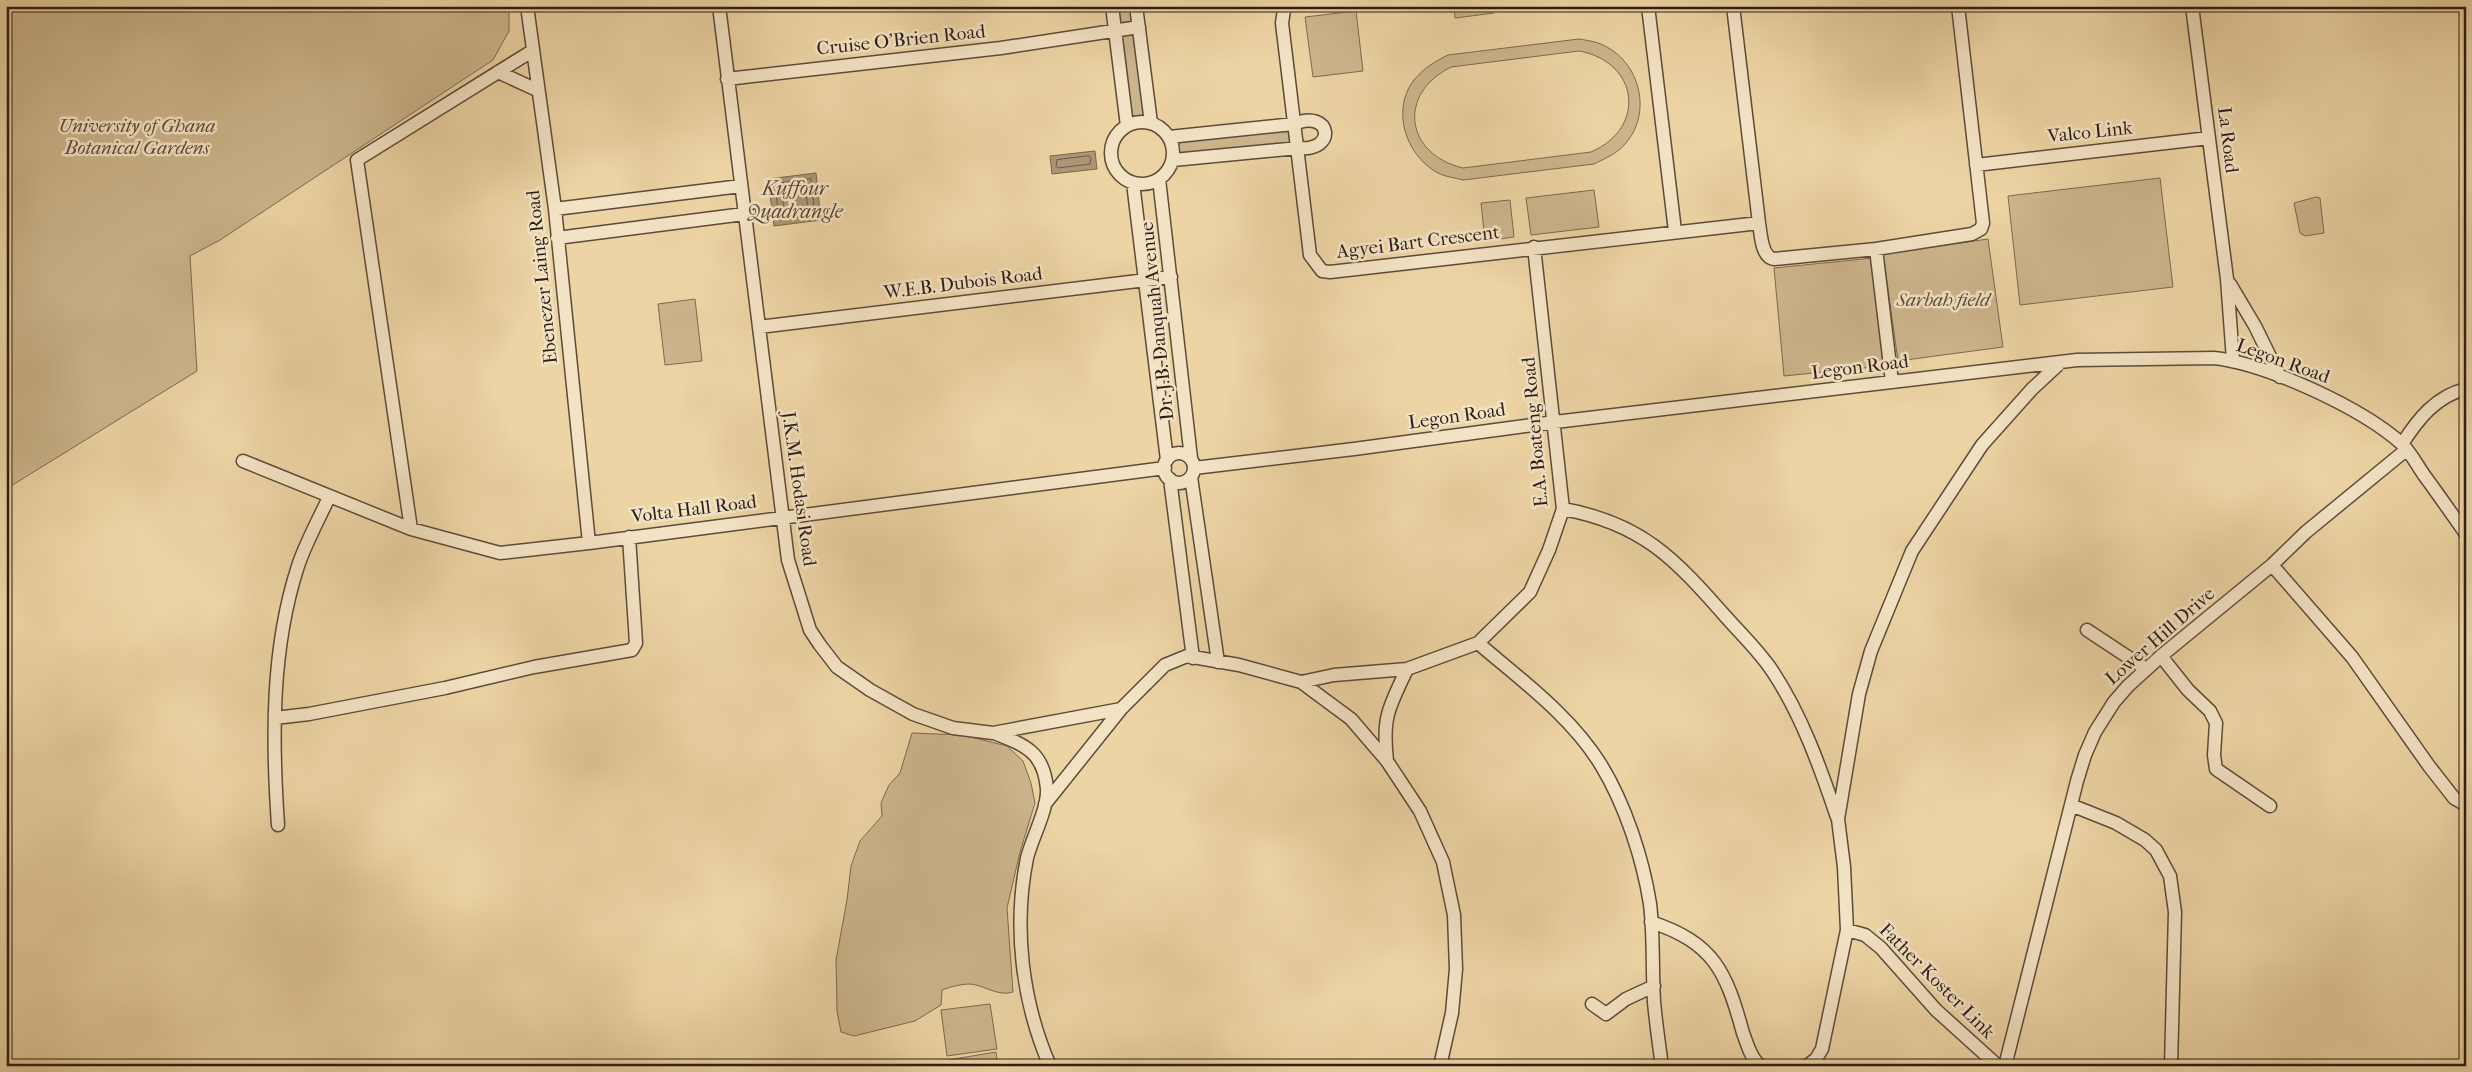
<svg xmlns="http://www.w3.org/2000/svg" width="2472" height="1072" viewBox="0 0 2472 1072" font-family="'IM FELL French Canon',serif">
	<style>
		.green { fill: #ccb58c; stroke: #7c6952; fill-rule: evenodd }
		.water { fill: #ac9674; stroke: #79664f }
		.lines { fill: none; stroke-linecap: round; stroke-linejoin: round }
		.shore { stroke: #6c5a46; stroke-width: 1 }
		.minor-casing { stroke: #5d4b3a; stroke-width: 15 }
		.minor { stroke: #f3e3c4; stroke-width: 12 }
		.labels { text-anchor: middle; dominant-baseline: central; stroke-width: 5; stroke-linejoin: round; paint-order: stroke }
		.street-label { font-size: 19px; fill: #2d1d17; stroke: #f3e3c4 }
		.park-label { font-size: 19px; font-style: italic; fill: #5d4b3a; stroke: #f3e3c4 }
		.water-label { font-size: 20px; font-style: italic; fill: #594738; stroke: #f3e3c4 }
	</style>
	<rect width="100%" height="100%" fill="#edd4a4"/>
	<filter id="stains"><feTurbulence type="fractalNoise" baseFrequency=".004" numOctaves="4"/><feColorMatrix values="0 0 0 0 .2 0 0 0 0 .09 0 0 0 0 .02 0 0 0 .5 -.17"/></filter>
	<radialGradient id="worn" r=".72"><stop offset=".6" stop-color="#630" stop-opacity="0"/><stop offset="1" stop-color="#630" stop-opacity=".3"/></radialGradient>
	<path class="green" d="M6,6H509V31L493,60L220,240L190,256L197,371L6,489Z
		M1117,6H1133L1134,23L1120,24Z
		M1454,6H1493L1494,13L1455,18Z
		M1356,11L1363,71L1313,77L1305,17Z
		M1134,33L1146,118L1138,121L1132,119L1122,37Z
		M1579,39C1585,40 1592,41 1598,43C1638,57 1654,110 1626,143C1618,153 1606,158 1594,164L1463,180C1456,178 1447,177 1440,174C1407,158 1390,111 1414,80C1424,68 1434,62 1448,55ZM1579,51C1639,62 1647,128 1591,152L1463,168C1405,154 1397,94 1451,67Z
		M1290,128L1294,143L1180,154L1177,149L1180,142Z
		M2160,178L2173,287L2020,305L2008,196Z
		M1594,190L1599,227L1531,235L1526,198Z
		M2316,197L2320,198L2324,233L2305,236L2300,233L2294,203Z
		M1510,200L1514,237L1485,241L1481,203Z
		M1988,239L2003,347L1898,361L1883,254Z
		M1873,258L1883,366L1784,376L1774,268Z
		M695,299L702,361L665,365L658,304Z
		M912,733L963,735L1007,746L1023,761L1031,783L1035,803L1020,852L1007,908L1013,992C998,997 984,985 970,984C961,984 950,987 942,990L941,1005L915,1021L854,1036L841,1032L837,1011L836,960L847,900L851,866L860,841L882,816L881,803L889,785L900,773Z
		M990,1004L997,1049L947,1056L941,1010Z
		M996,1052L998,1066H949L948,1060Z"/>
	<path class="water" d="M1095,151L1097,169L1052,174L1050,156Z
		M816,173L821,220L774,226L768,179Z"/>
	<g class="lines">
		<path class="shore" d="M1089,156L1091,159L1090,164L1058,168L1056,166L1057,160Z
			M811,179L815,215L779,220L775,184Z
			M805,186L808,210L784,213L782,189Z"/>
		<defs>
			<path id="minor" d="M527,6L555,209L589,543
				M719,6L788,560L810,630L820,645L837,667L870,690L913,714L953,728L993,733L1121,709
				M1112,6L1127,126
				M1136,6L1151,123
				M1288,6L1284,10L1282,23L1310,255L1322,271L1330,272L1759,223
				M1648,6L1675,231
				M1733,6L1759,223C1761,234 1761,257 1774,259L1876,249L1972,234L1981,229L1983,223L1958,6
				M2192,6L2227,279L2233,360
				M498,72L537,90
				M727,79L1001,48L1139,27
				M1111 153a31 31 0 1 1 62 0a31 31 0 1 1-62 0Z
				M1169,137L1294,124C1331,108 1338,152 1298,148L1173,160
				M1976,165L2209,138
				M1159,179L1191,458
				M1133,183L1167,460
				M555,209L741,186
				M557,238L744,214
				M1876,249L1892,382
				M2230,284L2255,326L2280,377
				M759,327L1171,277
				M2402,444C2418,419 2436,396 2466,389
				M1164 468a15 15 0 1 1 30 0a15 15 0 1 1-30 0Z
				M243,461L411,529L500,553L589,543L1165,468
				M1194,468L1354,449L1555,422L2077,360L2214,358C2267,364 2362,408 2402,444C2411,453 2417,465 2424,475C2438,494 2452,514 2466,534
				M1191,477L1218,662
				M1170,479L1193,658
				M1563,509C1642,523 1675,559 1726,617C1742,635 1760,652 1773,672C1802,716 1820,767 1837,817
				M411,529L357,160L532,51
				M2272,565L2352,657L2429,766L2454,798L2466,805
				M2087,630L2146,669
				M1478,643C1521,680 1571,716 1601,765C1625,804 1643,859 1650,904C1654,936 1652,969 1654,1002C1656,1023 1659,1045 1662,1066
				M2161,656L2188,690L2210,711L2216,723L2214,755L2216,769L2270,806
				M1301,682L1334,675L1407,669L1478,643L1530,592L1549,550L1563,509L1534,247
				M275,718L309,714L445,688L534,667L632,650L636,643L629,537
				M994,733C1025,745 1044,752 1047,789C1048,809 1032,838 1027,858C1013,927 1022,1002 1050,1066
				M1387,761C1382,716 1389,708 1407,669
				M1045,804L1121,709L1165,665L1187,656L1239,665L1301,682L1351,719L1387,761L1420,811L1443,862L1454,915L1456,969L1452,1013L1440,1066
				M2071,805L2116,823L2145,840L2156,850L2170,876L2175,912L2171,1066
				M278,825C272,739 271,649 298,566C306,542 319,519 329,497
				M1651,922C1714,943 1726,971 1743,1033C1747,1043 1751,1060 1761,1066
				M1847,930L1865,935L1881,948L1936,1010L1998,1066
				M1592,1004L1606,1014L1626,999L1654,986
				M1807,1066L1816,1059L1822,1049L1847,930L1844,867L1838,819L1859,694L1871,651L1912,551L1982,445L2032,389L2061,362
				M2005,1066L2077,781L2085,755L2095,732L2114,702L2128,686L2161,656L2272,565L2306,532L2406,450"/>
		</defs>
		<use href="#minor" class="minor-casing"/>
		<use href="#minor" class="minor"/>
	</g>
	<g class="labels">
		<g class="street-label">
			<text transform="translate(901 40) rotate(-6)">Cruise O'Brien Road</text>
			<text transform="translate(2090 132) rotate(-6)">Valco Link</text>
			<text transform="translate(2228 140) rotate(83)">La Road</text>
			<text transform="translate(1418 242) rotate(-7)">Agyei Bart Crescent</text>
			<text transform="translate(542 277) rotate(-96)">Ebenezer Laing Road</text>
			<text transform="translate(963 283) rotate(-7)">W.E.B. Dubois Road</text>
			<text transform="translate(1157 321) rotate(-96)">Dr. J.B. Danquah Avenue</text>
			<text transform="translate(2283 361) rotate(20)">Legon Road</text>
			<text transform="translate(1860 367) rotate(-7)">Legon Road</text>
			<text transform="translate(1457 416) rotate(-8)">Legon Road</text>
			<text transform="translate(1535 432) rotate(-95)">E.A. Boateng Road</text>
			<text transform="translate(799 489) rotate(82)">J.K.M. Hodasi Road</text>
			<text transform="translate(694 509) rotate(-7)">Volta Hall Road</text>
			<text transform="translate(2160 636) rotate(-41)">Lower Hill Drive</text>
			<text transform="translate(1937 981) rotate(45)">Father Koster Link</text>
		</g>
		<g class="park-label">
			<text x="137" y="126">University of Ghana<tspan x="137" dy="22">Botanical Gardens</tspan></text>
			<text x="1943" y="300">Sarbah field</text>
		</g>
		<g class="water-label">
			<text x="795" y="188">Kuffour<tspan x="795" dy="23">Quadrangle</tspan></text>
		</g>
	</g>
	<rect width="2472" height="1072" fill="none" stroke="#edd4a4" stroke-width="25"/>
	<rect x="8" y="8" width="2457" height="1057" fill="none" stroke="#2d1d17" stroke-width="2.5"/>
	<rect x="12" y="12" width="2447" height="1047" fill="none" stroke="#2d1d17"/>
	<rect width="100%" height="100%" filter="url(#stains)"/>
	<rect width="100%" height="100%" fill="url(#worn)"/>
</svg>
